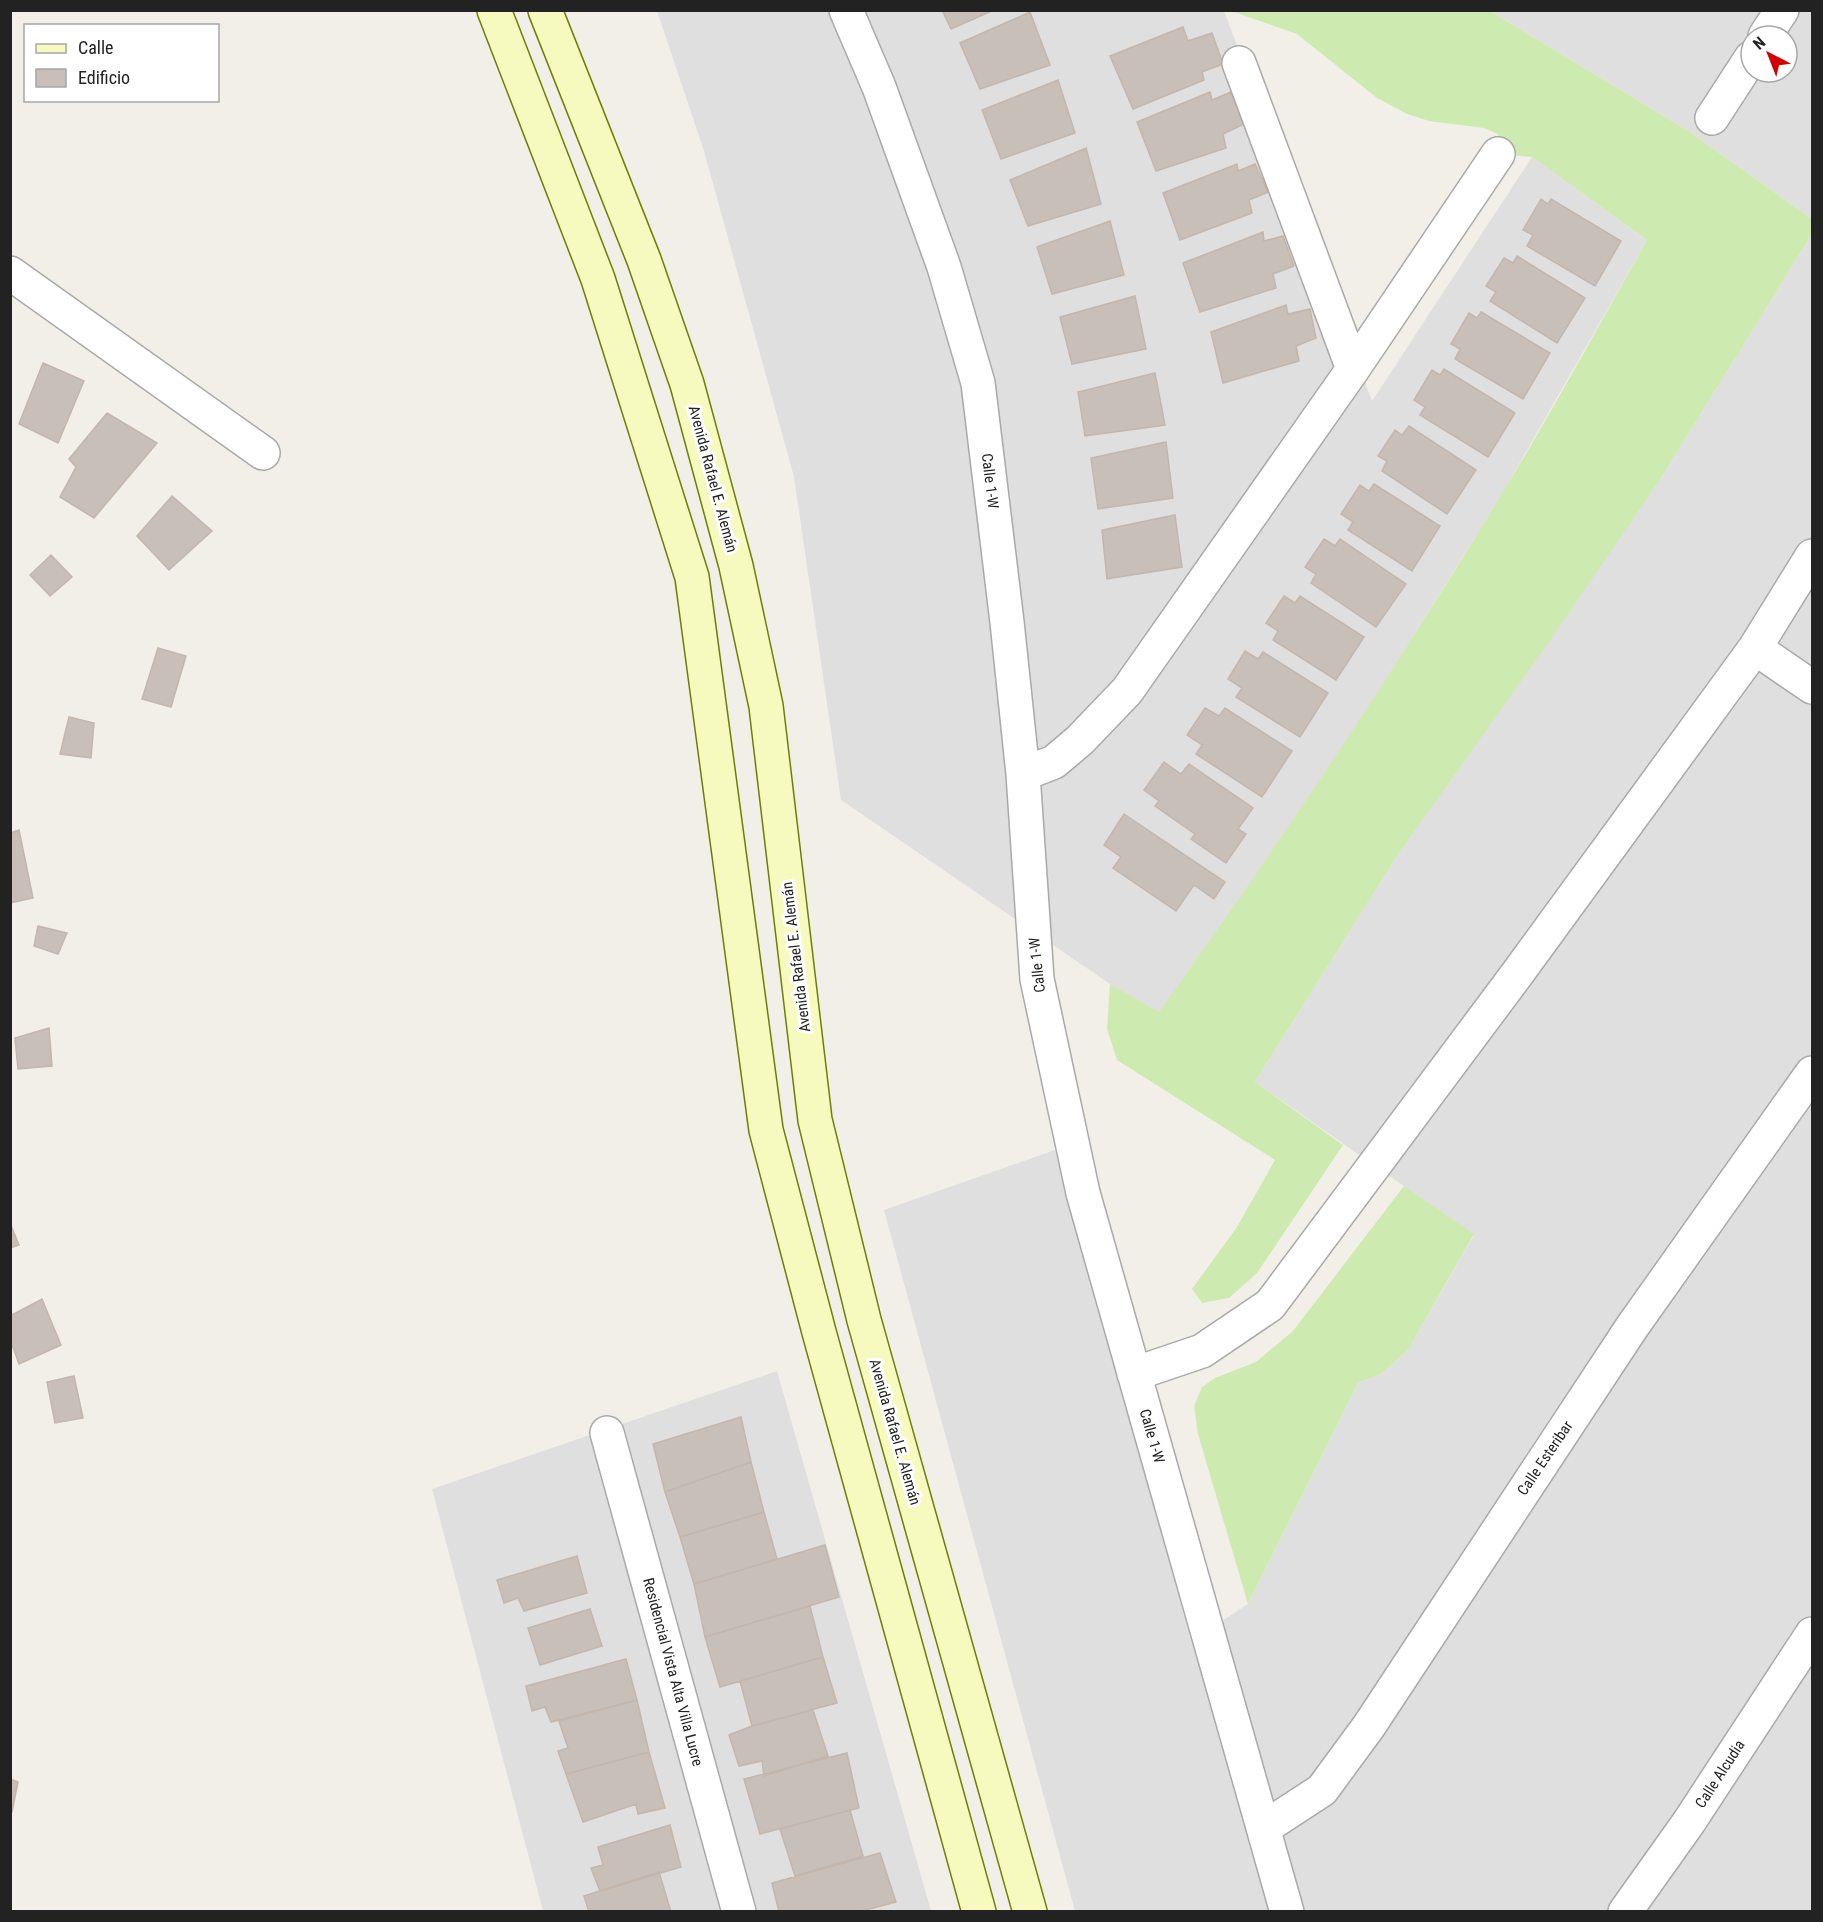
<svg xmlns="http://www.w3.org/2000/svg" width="1823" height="1922" viewBox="0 0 1823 1922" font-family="'Roboto Condensed',sans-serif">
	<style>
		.residential { fill: #e0dfdf; fill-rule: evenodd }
		.grass { fill: #cdebb0 }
		.building { fill: #c7bfb8; stroke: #c4b6ab; stroke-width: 1.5 }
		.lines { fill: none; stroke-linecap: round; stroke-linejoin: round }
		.street-casing { stroke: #a9a9a9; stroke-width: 36 }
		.secondary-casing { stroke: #707d05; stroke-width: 36 }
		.street { stroke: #fff; stroke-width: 33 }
		.secondary { stroke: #f7fabf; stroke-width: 33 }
		.labels { text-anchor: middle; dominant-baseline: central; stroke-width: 6; stroke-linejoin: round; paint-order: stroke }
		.street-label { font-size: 15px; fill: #222; stroke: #fff }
	</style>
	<rect width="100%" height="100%" fill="#f2efe9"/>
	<path class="residential" d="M657,11H1224L1372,401L1532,157L1647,240L1502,494L1370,706L1249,886L1159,1013L1110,984L841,800L794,477L704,151Z
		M1490,11H1812V219L1690,132ZM1751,36H1787V72H1751Z
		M1812,234V1911H1075L884,1210L1055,1150L1191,1641L1248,1604L1358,1383L1381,1374L1408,1350L1474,1235L1255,1082L1397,856L1661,478Z
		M777,1371L931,1911H543L432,1489Z"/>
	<path class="grass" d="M1231,11H1490L1690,132L1812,219V234L1661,478L1547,645L1397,856L1255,1082L1343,1145L1257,1273L1229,1298L1202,1303L1192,1289L1237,1227L1275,1160L1117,1060L1107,1029L1110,984L1159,1012C1279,844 1394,672 1501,495C1552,412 1599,325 1647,240L1532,157L1498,154V134L1484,128L1429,121L1407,114L1377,98L1297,34Z
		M1404,1186L1474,1234L1408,1350L1381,1374L1358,1383L1248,1604L1198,1434L1194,1406L1202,1387L1215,1378L1256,1362L1293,1331Z"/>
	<path class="building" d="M942,10H994L951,29Z
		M1030,12L1050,65L980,89L960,43Z
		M1183,27L1188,41L1212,33L1223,64L1202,72L1204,80L1133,109L1110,56Z
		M1058,80L1075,133L1001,159L982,110Z
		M1210,92L1212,100L1231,92L1244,124L1223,134L1226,148L1156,171L1137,122Z
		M1086,148L1101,204L1028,226L1010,180Z
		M1237,164L1238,171L1255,164L1268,192L1249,200L1252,213L1180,240L1163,193Z
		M1541,199L1548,204L1551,199L1621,241L1595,286L1527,246L1533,235L1523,230Z
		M1110,221L1124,275L1052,294L1037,247Z
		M1263,232L1264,241L1283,236L1294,266L1273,274L1276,288L1200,312L1183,263Z
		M1517,256L1585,298L1557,343L1490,301L1496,292L1486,286L1504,258L1513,263Z
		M1135,296L1146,349L1072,364L1060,317Z
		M1286,305L1288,314L1310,309L1316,338L1296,346L1299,361L1223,383L1211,332Z
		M1481,312L1550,353L1523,399L1455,359L1460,349L1451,344L1469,313L1477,318Z
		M43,363L84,381L58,443L19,424Z
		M1444,369L1515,413L1488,457L1420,415L1425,407L1414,400L1432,370L1440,375Z
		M1155,373L1165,425L1085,436L1078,392Z
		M107,413L157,443L94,518L60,497L76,467L69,459Z
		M1409,426L1476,470L1447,514L1382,471L1387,461L1378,456L1395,430L1402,435Z
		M1166,442L1173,498L1098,509L1091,458Z
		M1374,484L1440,526L1412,571L1348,530L1353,522L1341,514L1360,485L1369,491Z
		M172,496L212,531L169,570L137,536Z
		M1175,515L1182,567L1107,579L1102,530Z
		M1324,539L1335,546L1340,539L1406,584L1376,627L1311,583L1316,574L1305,567Z
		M51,555L72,577L50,596L30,575Z
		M1284,596L1295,603L1300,596L1364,637L1336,680L1273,640L1278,631L1266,623Z
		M158,648L186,656L171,707L142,699Z
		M1245,651L1258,659L1263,652L1328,693L1300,737L1236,697L1242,688L1228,679Z
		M1205,708L1219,716L1225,708L1292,751L1262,797L1196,754L1202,745L1187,735Z
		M69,717L94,723L91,758L60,754Z
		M1164,762L1181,774L1189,764L1253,808L1238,829L1246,834L1226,863L1191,839L1195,834L1155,806L1159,801L1144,790Z
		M1124,814L1225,882L1214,899L1194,885L1176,911L1113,868L1121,857L1104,845Z
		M19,830L33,898L10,903V833Z
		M38,926L67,933L58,954L34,946Z
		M49,1028L52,1066L18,1069L15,1038Z
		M10,1223L19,1245L10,1248Z
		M42,1299L61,1345L19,1364L10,1339V1316Z
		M74,1376L83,1418L55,1423L47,1382Z
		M741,1417L751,1462L665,1492L653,1444Z
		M751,1462L764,1512L680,1537L665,1492Z
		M764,1512L777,1559L694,1584L680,1537Z
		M825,1545L839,1597L705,1637L694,1584Z
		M577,1556L587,1593L524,1611L518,1598L504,1603L497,1580Z
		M810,1606L823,1657L720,1687L705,1637Z
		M590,1609L602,1646L540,1665L528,1628Z
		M823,1657L837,1703L752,1726L740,1681Z
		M626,1659L637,1700L551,1722L545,1707L532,1711L526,1686Z
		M637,1700L649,1752L566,1774L558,1751L568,1748L559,1721Z
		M813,1710L828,1756L764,1776L762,1761L739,1766L729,1735L752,1726Z
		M649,1752L665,1808L638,1814L636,1804L583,1822L566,1774Z
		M847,1753L859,1808L760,1834L744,1779Z
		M10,1779L18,1782L12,1812H10Z
		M850,1810L863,1856L795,1876L780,1829Z
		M670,1825L681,1867L600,1891L591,1868L603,1865L598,1847Z
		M880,1853L896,1902L858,1912H779L772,1883Z
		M659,1872L671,1912H589L584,1896Z"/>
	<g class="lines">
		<defs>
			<path id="street" d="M846,10L879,87L944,267L978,383L1007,622L1023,774L1037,979L1083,1193L1287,1912
				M1765,36L1782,10
				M1239,63L1353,369
				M1712,118L1751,58
				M10,273L263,453
				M1755,648L1812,687
				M1023,774L1054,762L1080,740L1127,691L1353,369L1498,154
				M1134,1374L1202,1351L1270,1305L1517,974L1755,648L1812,556
				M607,1433L739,1912
				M1264,1828L1322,1790L1369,1726L1632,1327L1812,1073
				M1625,1912L1689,1822L1812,1634"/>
			<path id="secondary" d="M494,10L598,279L692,577L766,1130L819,1332L979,1912
				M545,10L644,260L687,384L736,566L766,706L815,1120L864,1320L1030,1912"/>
		</defs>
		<use href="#street" class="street-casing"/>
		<use href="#secondary" class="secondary-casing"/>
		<use href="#street" class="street"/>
		<use href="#secondary" class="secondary"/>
	</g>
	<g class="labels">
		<g class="street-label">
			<text transform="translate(713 479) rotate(75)">Avenida Rafael E. Alemán</text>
			<text transform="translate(990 481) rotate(83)">Calle 1-W</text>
			<text transform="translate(796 957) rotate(-97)">Avenida Rafael E. Alemán</text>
			<text transform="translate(1037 965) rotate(-96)">Calle 1-W</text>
			<text transform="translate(895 1432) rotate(74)">Avenida Rafael E. Alemán</text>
			<text transform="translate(1152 1436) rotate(74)">Calle 1-W</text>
			<text transform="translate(1545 1458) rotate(-56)">Calle Esteribar</text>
			<text transform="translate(673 1672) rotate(75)">Residencial Vista Alta Villa Lucre</text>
			<text transform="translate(1720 1774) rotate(-57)">Calle Alcudia</text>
		</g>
	</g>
	<rect width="1823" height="1922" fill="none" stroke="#222222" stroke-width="24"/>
	<rect x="24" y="24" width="195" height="78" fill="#ffffff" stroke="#a7a7a7" stroke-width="1.5"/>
	<rect x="36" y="44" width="30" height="9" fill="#f7fabf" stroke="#a7a7a7" stroke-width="1.5"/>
	<text x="78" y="54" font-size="18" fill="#222222">Calle</text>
	<rect x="36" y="69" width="30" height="18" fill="#c7bfb8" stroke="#a7a7a7" stroke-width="1.5"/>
	<text x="78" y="84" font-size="18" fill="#222222">Edificio</text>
	<g transform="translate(1769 54) rotate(318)"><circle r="28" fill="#ffffff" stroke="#a7a7a7" stroke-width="1.5"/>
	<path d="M0-4.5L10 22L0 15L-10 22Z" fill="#d40000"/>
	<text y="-9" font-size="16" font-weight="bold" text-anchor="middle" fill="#222222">N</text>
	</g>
</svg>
